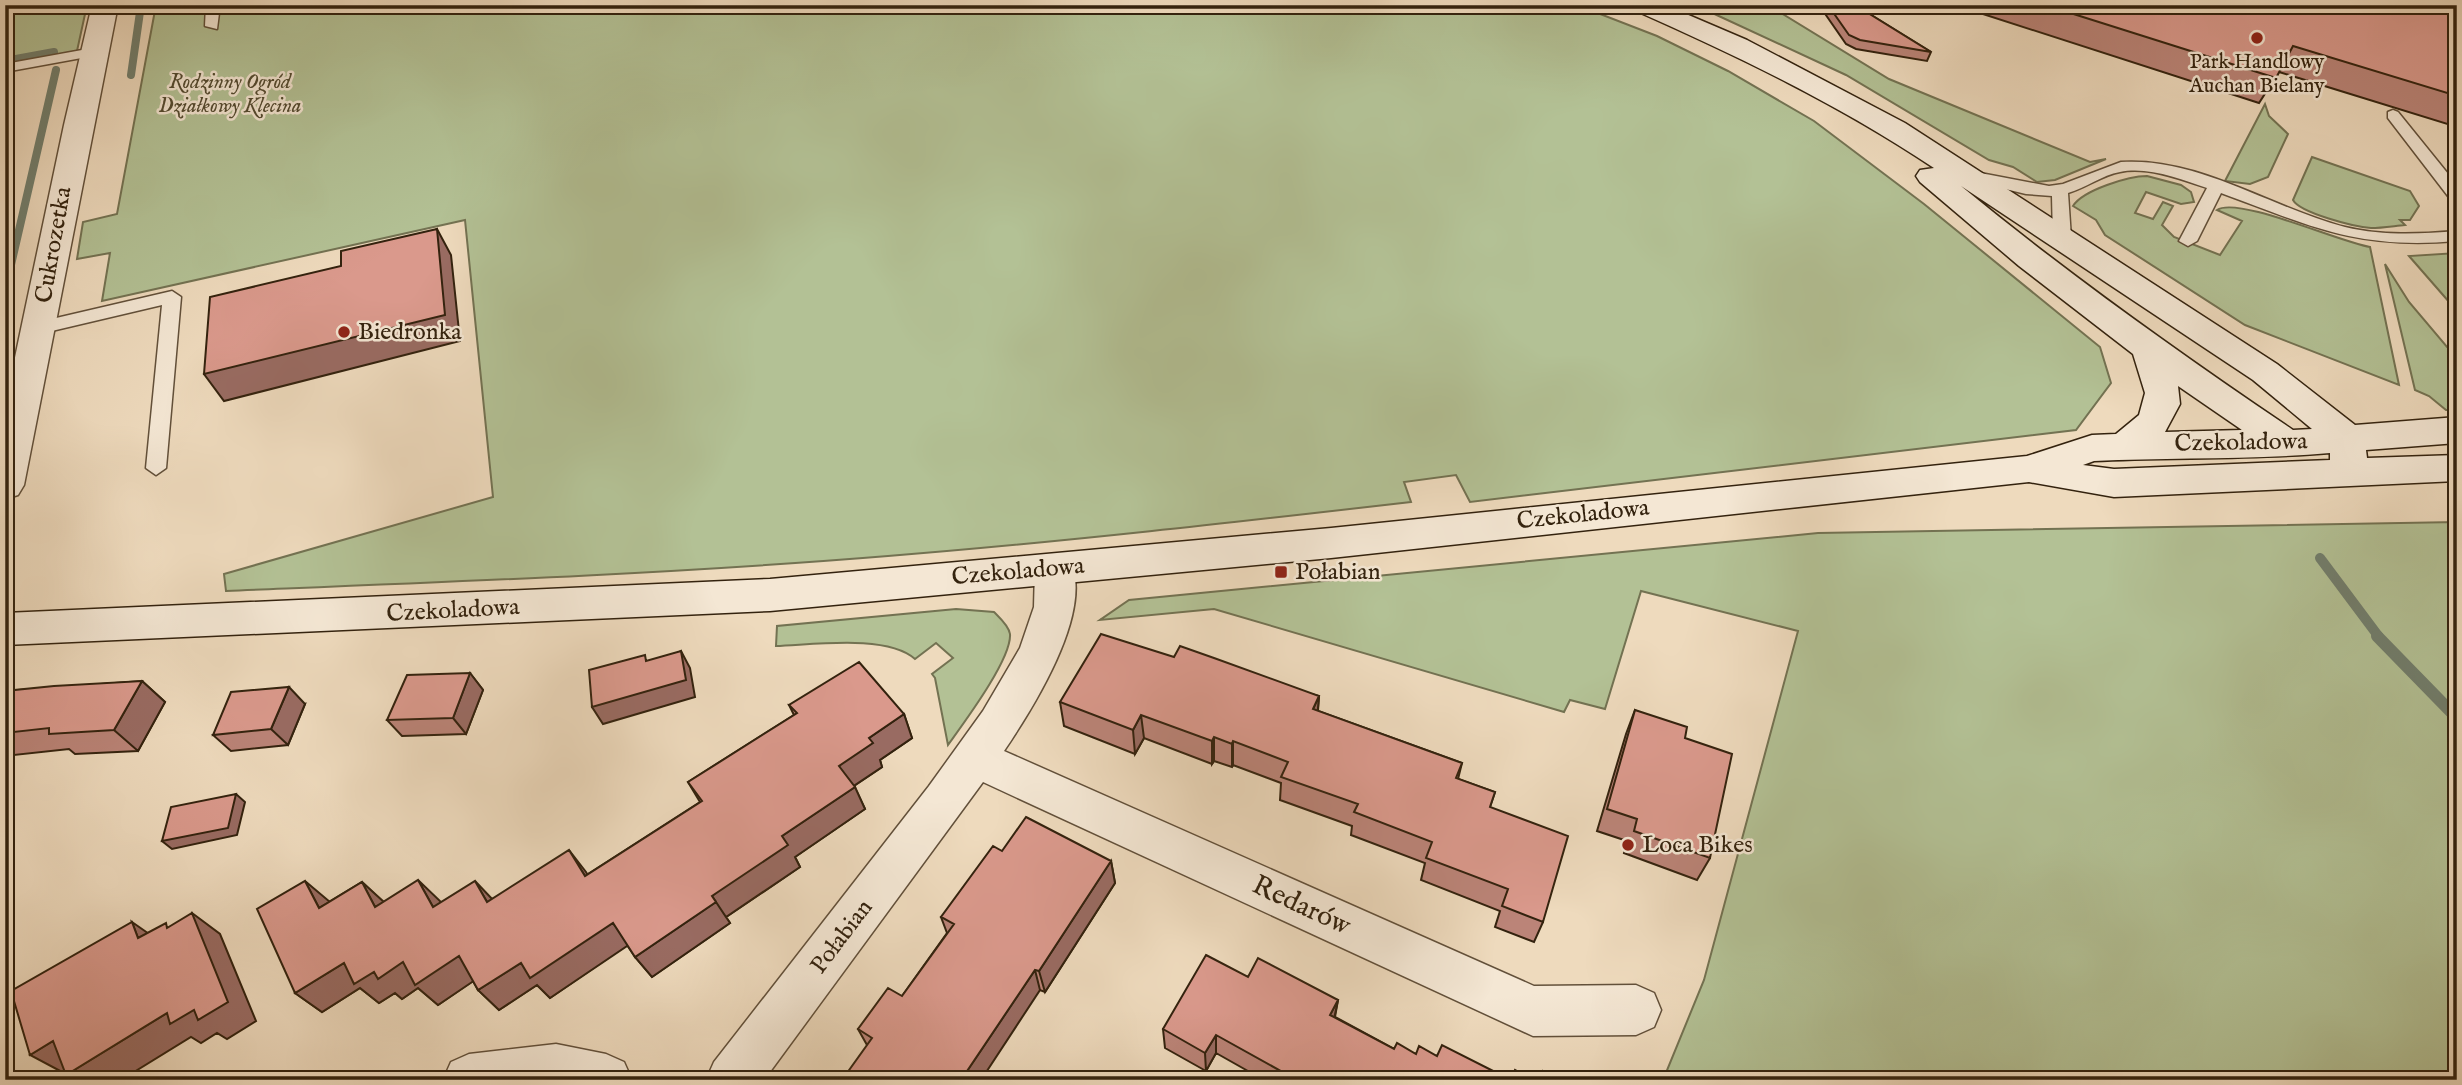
<svg xmlns="http://www.w3.org/2000/svg" width="2462" height="1085" viewBox="0 0 2462 1085" font-family="'IM FELL English',serif">
	<style>
		.green { fill: #b3c195; stroke: #737252; stroke-width: 2 }
		.lines { fill: none; stroke-linecap: round; stroke-linejoin: round }
		.stream-far2 { stroke: #717e6d; stroke-width: 8 }
		.stream-far1 { stroke: #717e6d; stroke-width: 10 }
		.stream { stroke: #717e6d; stroke-width: 12 }
		.lane-casing { stroke: #62503a; stroke-width: 3 }
		.street-casing { stroke: #62503a; stroke-width: 3 }
		.secondary-casing { stroke: #33220e; stroke-width: 3 }
		.lane { fill: #f4e7d4; fill-rule: evenodd }
		.street { fill: #f4e7d4; fill-rule: evenodd }
		.secondary { fill: #f4e7d4; fill-rule: evenodd }
		.wall { fill: #bb8478; stroke: #33220e; stroke-width: 2 }
		.shaded-wall { fill: #996b62; stroke: #33220e; stroke-width: 2 }
		.building { fill: #da998c; stroke: #33220e; stroke-width: 2 }
		.poi-dot { fill: #8f2418; stroke: #f4e7d4; stroke-width: 2.5 }
		.labels { text-anchor: middle; dominant-baseline: central; stroke-width: 5; stroke-linejoin: round; paint-order: stroke }
		.far-poi-label { font-size: 21px; fill: #33220e; stroke: #f4e7d4 }
		.far-park-label { font-size: 21px; font-style: italic; fill: #534a30; stroke: #f4e7d4 }
		.street-label { font-size: 24px; fill: #33220e; stroke: #f4e7d4 }
		.poi-label { font-size: 24px; fill: #33220e; stroke: #f4e7d4; text-anchor: start }
		.near-street-label { font-size: 28px; fill: #33220e; stroke: #f4e7d4 }
	</style>
	<rect width="100%" height="100%" fill="#eedabd"/>
	<filter id="stains"><feTurbulence type="fractalNoise" baseFrequency=".00286" numOctaves="4"/><feColorMatrix values="0 0 0 0 .2 0 0 0 0 .09 0 0 0 0 .02 0 0 0 .5 -.17"/></filter>
	<radialGradient id="worn" r=".72"><stop offset=".6" stop-color="#630" stop-opacity="0"/><stop offset="1" stop-color="#630" stop-opacity=".3"/></radialGradient>
	<path class="green" d="M5,5H87L77,51L5,64Z
		M156,5H1577L1657,36L1728,71L1814,121L1924,204L2100,347L2111,383L2076,430L1470,502L1456,475L1404,482L1411,502C1237,522 1063,542 888,556C668,574 447,582 226,591L224,574L493,497L465,220L102,301L110,253L77,259L83,222L117,214Z
		M1695,5H1768L1889,79L2090,162L2106,159L2055,180L2037,182L2013,167L1989,160L1846,75Z
		M2265,104L2269,116L2288,134L2268,177L2250,184L2225,181Z
		M2312,157L2410,191L2419,206L2410,220H2400L2405,225C2394,226 2382,228 2371,228C2355,227 2300,213 2293,200Z
		M2147,176L2181,185L2191,192L2194,202L2181,204L2146,192L2135,213L2153,219L2163,202L2173,206L2162,225L2174,237L2220,255L2242,221L2217,210C2238,196 2339,242 2370,247L2399,385L2245,325L2105,235L2096,220L2073,206C2083,190 2129,176 2147,176Z
		M2457,253V311L2409,256Z
		M2385,264L2409,302L2447,347L2457,345V410H2446L2429,396L2415,390Z
		M2457,522V1080H1663L1704,980L1798,631L1641,591L1605,709L1570,700L1564,712L1214,609L1100,620L1129,600L1818,533Z
		M956,609L994,612C1000,618 1009,626 1010,634C1012,659 963,724 948,745L935,678L932,674L953,658L936,643L915,659C887,634 812,645 776,646L777,626Z"/>
	<g class="lines">
		<path class="stream-far2" d="M5,61L54,52
			M131,75L141,5
			M7,282L56,70"/>
		<path class="stream-far1" d="M5,291L7,280
			M2320,558L2379,637"/>
		<path class="stream" d="M2377,636L2457,718"/>
		<defs>
			<path id="lane" d="M206,5H220L217,29L205,26Z
				M93,48L100,52L98,55L5,72V64Z
				M2393,110L2398,112L2457,185V201L2451,200L2388,118V112Z
				M2121,162C2199,157 2271,208 2345,227C2382,236 2420,234 2457,231V241C2357,250 2311,226 2221,193L2197,241L2188,246L2179,241L2207,188C2181,179 2147,166 2120,172C2102,175 2086,188 2068,193L2071,238L2062,243L2053,238L2052,196L2026,194L1964,179L1962,176L1970,171L2049,186L2063,184Z
				M172,291L181,297L166,468L156,475L146,468L162,305L39,334L30,328L39,322Z"/>
			<path id="street" d="M92,5H118L24,485L18,495L5,499V405L64,125Z
				M1055,554L1069,558C1096,609 1033,708 1004,751L1534,986L1636,985L1654,993L1661,1010L1654,1027L1636,1035L1533,1036L983,782L764,1080H706L714,1062L929,786L983,711L1020,648L1034,607L1035,569L1041,558Z
				M556,1044L606,1054L624,1062L632,1080H443L451,1062L469,1054Z"/>
			<path id="secondary" d="M1630,5H1665L1747,40L1905,123L2277,364L2355,425L2457,417V443L2366,450L2367,458L2457,455V481L2114,497L2029,482L1331,558L770,611L5,645V613L770,579L1331,528L2027,456L2092,435L2116,434L2139,415L2145,393L2133,354L2019,266L1920,182L1916,176L1920,170L1934,168C1840,105 1738,56 1634,10ZM1961,186L2253,380L2312,429L2293,430C2179,353 2068,274 1961,186ZM2178,386L2242,430L2165,432L2180,404ZM2330,453V460L2114,469L2083,465L2094,461C2172,457 2252,460 2330,453Z"/>
		</defs>
		<use href="#lane" class="lane-casing"/>
		<use href="#street" class="street-casing"/>
		<use href="#secondary" class="secondary-casing"/>
		<use href="#lane" class="lane"/>
		<use href="#street" class="street"/>
		<use href="#secondary" class="secondary"/>
	</g>
	<path class="wall" d="M1819,5H1855L1931,52L1927,61L1856,49L1846,44Z
		M1955,5H2457V127L2279,72L2259,103Z
		M1174,657L1319,696L1318,711L1462,763L1458,779L1495,792L1490,807L1543,922L1534,942L1495,927L1500,911L1421,880L1425,863L1351,835L1352,826L1280,800L1281,783L1233,765L1232,767L1214,761L1212,764L1144,738L1135,754L1064,726L1060,702Z
		M470,673L483,690L466,734L402,736L387,720Z
		M142,681L165,702L138,751L75,754L69,749L5,756V691Z
		M305,704L288,745L231,751L213,735Z
		M789,705L904,714L912,738L880,760L882,767L854,786L865,809L795,857L800,867L726,917L730,923L652,977L635,957L627,945L550,998L537,985L499,1010L478,990L473,981L438,1005L418,988L402,999L395,993L379,1003L360,988L322,1012L295,993L329,902L362,882L383,902H441L492,899L588,874L700,802L688,782L794,715Z
		M1635,710L1685,738L1710,858L1697,880L1624,853L1627,841L1597,831L1626,734Z
		M1111,861L1115,883L1045,992L1040,990L867,1045L858,1029L902,996L947,933L941,917Z
		M1248,977L1338,1000L1335,1017L1394,1049L1416,1054L1437,1056L1510,1079L1533,1080H1264L1216,1053L1206,1071L1165,1048L1163,1029Z"/>
	<path class="shaded-wall" d="M437,229L451,255L460,341L224,401L204,374Z
		M681,651L690,668L695,697L603,724L592,707Z
		M470,673L483,690L466,734L453,718Z
		M142,681L165,702L138,751L114,730Z
		M289,687L305,704L288,745L271,729Z
		M1319,696L1317,719L1313,709Z
		M904,714L912,738L880,760L882,767L849,789L839,766L869,738Z
		M1141,715L1144,738L1135,754L1133,730Z
		M1214,737V761L1212,764V741Z
		M1233,741V765L1232,767V744Z
		M855,787L865,809L795,857L800,867L726,917L712,896L782,836Z
		M236,794L245,802L237,835L172,849L162,841Z
		M569,850L586,872L602,898L585,876Z
		M1111,861L1115,883L1045,992L1039,971Z
		M418,880L440,901L454,928L433,907Z
		M305,881L330,902L319,908Z
		M475,881L495,902H487Z
		M362,882L385,903L375,907Z
		M716,902L730,923L652,977L635,957Z
		M192,913L220,934L256,1021L227,1039L217,1033L201,1043L191,1037L121,1080H76L66,1075L167,1013Z
		M132,922L162,943L138,938Z
		M613,923L630,944L550,998L537,985L499,1010L478,990L521,963Z
		M459,956L481,976L438,1005L418,988L402,999L395,993L379,1003L360,988L322,1012L295,993L344,963L374,972L403,962Z
		M1035,970L1040,990L981,1080H961Z
		M1338,1000L1334,1019L1330,1015Z
		M1216,1035V1053L1206,1071L1205,1053Z
		M53,1041L87,1060L64,1073L30,1055Z
		M5,1056L11,1080H5Z"/>
	<path class="building" d="M1828,5H1855L1931,52L1860,40L1849,35Z
		M2045,5H2457V96L2293,46L2276,78Z
		M437,229L445,315L204,374L210,297L341,266V251Z
		M1101,634L1174,657L1180,646L1214,658L1319,696L1313,709L1462,763L1456,778L1495,792L1490,807L1568,836L1543,922L1502,906L1508,889L1426,858L1432,842L1354,812L1358,804L1281,777L1288,762L1233,741L1232,744L1214,737L1212,741L1141,715L1133,730L1060,702Z
		M681,651L686,680L592,707L589,670L645,655L646,661Z
		M859,662L904,714L869,738L873,743L839,766L855,787L782,836L788,845L712,896L716,902L635,957L613,923L530,978L521,963L478,990L459,956L415,985L403,962L378,979L374,972L354,984L344,963L295,993L257,909L305,881L319,908L362,882L375,907L418,880L433,907L475,881L487,902L569,850L585,876L702,801L688,782L797,713L789,705Z
		M470,673L453,718L387,720L407,675Z
		M142,681L114,730L49,734V728L5,733V691L54,686Z
		M289,687L271,729L213,735L231,692Z
		M1635,710L1687,727L1685,738L1732,754L1710,858L1634,831L1637,819L1607,809Z
		M236,794L228,828L162,841L171,807Z
		M1026,817L1111,861L1039,971L1035,970L961,1080H842L872,1038L858,1029L888,988L902,996L954,924L941,917L993,846L1002,851Z
		M192,913L228,1002L198,1020L194,1010L170,1024L167,1013L66,1075L53,1041L30,1055L11,991L132,922L138,938L166,923L167,928Z
		M1206,955L1248,977L1258,958L1338,1000L1330,1015L1394,1049L1397,1043L1416,1054L1419,1046L1437,1056L1442,1045L1511,1080L1515,1070L1533,1080H1297L1216,1035L1205,1053L1163,1029Z
		M1543,1071L1559,1080H1539Z"/>
	<g class="poi-dot">
		<circle cx="2257" cy="38" r="7"/>
		<circle cx="344" cy="332" r="7"/>
		<rect x="1274" y="565" width="14" height="14" rx="3.5"/>
		<circle cx="1628" cy="845" r="7"/>
	</g>
	<g class="labels">
		<g class="far-poi-label">
			<text x="2257" y="62">Park Handlowy<tspan x="2257" dy="24">Auchan Bielany</tspan></text>
		</g>
		<g class="far-park-label">
			<text x="230" y="82">Rodzinny Ogród<tspan x="230" dy="24">Działkowy Klecina</tspan></text>
		</g>
		<g class="street-label">
			<text transform="translate(54 245) rotate(-80)">Cukrozetka</text>
			<text transform="translate(2241 443) rotate(-1)">Czekoladowa</text>
			<text transform="translate(1583 515) rotate(-6)">Czekoladowa</text>
			<text transform="translate(1018 572) rotate(-5)">Czekoladowa</text>
			<text transform="translate(453 611) rotate(-3)">Czekoladowa</text>
			<text transform="translate(842 937) rotate(-53)">Połabian</text>
		</g>
		<g class="poi-label">
			<text x="358" y="332">Biedronka</text>
			<text x="1295" y="572">Połabian</text>
			<text x="1642" y="845">Loca Bikes</text>
		</g>
		<g class="near-street-label">
			<text transform="translate(1301 906) rotate(25)">Redarów</text>
		</g>
	</g>
	<rect width="2462" height="1085" fill="none" stroke="#eedabd" stroke-width="28"/>
	<rect x="7" y="7" width="2448" height="1071" fill="none" stroke="#33220e" stroke-width="3.5"/>
	<rect x="14" y="14" width="2434" height="1057" fill="none" stroke="#33220e" stroke-width="2"/>
	<rect width="100%" height="100%" filter="url(#stains)"/>
	<rect width="100%" height="100%" fill="url(#worn)"/>
</svg>
